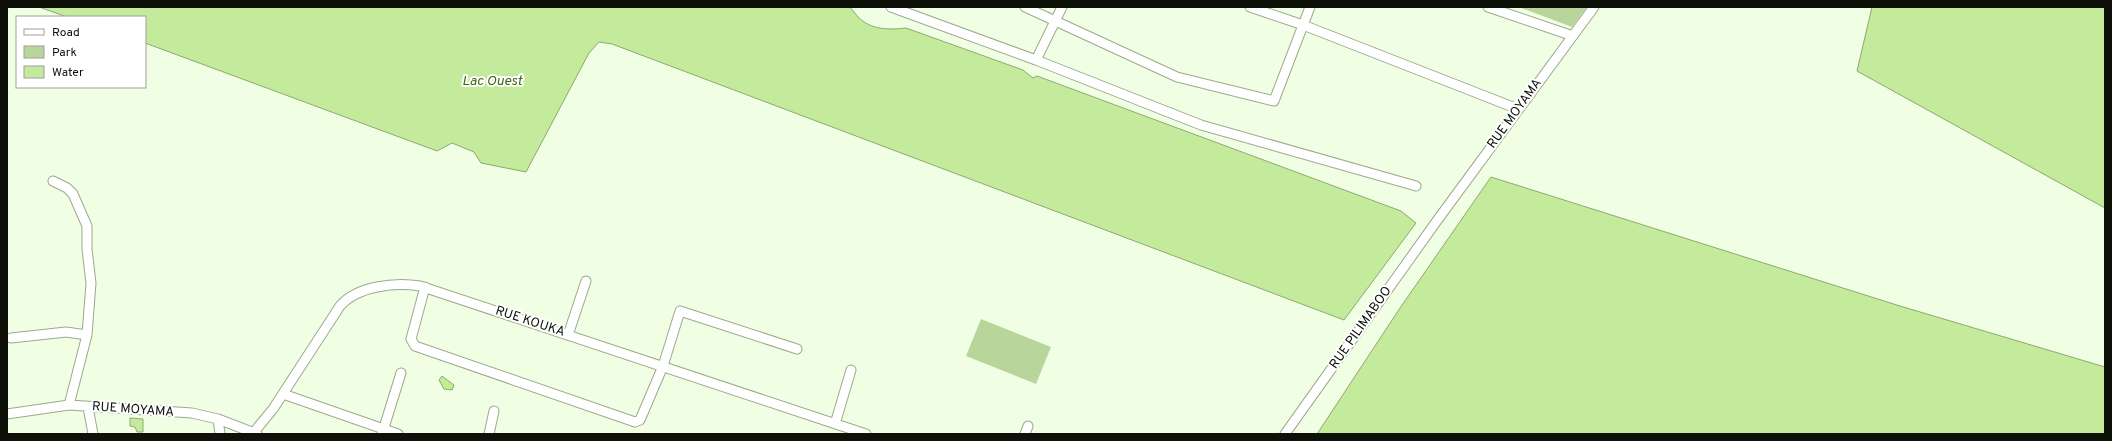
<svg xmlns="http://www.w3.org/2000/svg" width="2112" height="441" viewBox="0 0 2112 441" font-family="Overpass,sans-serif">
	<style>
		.green { fill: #b8d69b }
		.water { fill: #c4ea9c; stroke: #8da970 }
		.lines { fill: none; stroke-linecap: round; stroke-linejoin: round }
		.minor-casing { stroke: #9ca98f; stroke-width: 11 }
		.minor { stroke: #fff; stroke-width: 9 }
		.labels { text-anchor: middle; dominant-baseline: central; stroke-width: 4; stroke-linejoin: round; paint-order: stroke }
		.street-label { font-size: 13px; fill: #0d1108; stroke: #fff }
		.water-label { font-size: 14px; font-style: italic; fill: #436414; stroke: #fff }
	</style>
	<rect width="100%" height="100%" fill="#f0ffe3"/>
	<path class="green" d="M1519,7H1587L1572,27Z
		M981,319L1051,347L1036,384L966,356Z"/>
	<path class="water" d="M39,7H850C853,10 855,14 858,17C871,30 889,30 906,28L1023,70L1033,78L1037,76L1401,211L1416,223L1344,320L612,44L599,42L589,53L526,172L481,163L474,152L452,143L437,151L145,43V17H67Z
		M1872,7H2105V208L1857,71Z
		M1491,177L1900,306L2105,367V434H1317L1400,308Z
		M442,376L454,385L452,390L444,389L439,380Z
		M130,418L143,419V432H137L135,427L130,426Z"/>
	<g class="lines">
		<defs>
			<path id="minor" d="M891,7L1036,60L1201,125L1416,186
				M1025,7L1177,77L1274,101L1310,7
				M1250,7L1303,25L1518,109
				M1488,7L1573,36
				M1036,60L1062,7
				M53,181L67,188L73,194L87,226V249L91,283L87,335L69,405
				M425,287L411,339L415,346L635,422L640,420L663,366L680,311L797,349
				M568,335L586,281
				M11,338L66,332L87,335
				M283,394L398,434
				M88,407L93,434
				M7,414L69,405L192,413L218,419L257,434
				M218,419L220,434
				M835,424L851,370
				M254,432L273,409L340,306C357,286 395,282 420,286L866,434
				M382,434L401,373
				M489,434L494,411
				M1025,434L1028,426
				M1285,434L1436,222L1594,7"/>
		</defs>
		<use href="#minor" class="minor-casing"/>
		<use href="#minor" class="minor"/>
	</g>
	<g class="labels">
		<g class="street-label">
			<text transform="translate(1515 114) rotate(-54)">RUE MOYAMA</text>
			<text transform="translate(530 322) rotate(18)">RUE KOUKA</text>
			<text transform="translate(1361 328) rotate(-55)">RUE PILIMABOO</text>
			<text transform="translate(133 410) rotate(4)">RUE MOYAMA</text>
		</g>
		<g class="water-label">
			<text x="492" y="81">Lac Ouest</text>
		</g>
	</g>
	<rect width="2112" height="441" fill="none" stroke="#0d1108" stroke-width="16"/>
	<rect x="16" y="16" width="130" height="72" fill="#ffffff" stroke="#9ea09c"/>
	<rect x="24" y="29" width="20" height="6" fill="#ffffff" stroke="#9ea09c"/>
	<text x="52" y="36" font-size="12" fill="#0d1108">Road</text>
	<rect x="24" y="46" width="20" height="12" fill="#b8d69b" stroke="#9ea09c"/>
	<text x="52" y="56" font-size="12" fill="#0d1108">Park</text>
	<rect x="24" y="66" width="20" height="12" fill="#c4ea9c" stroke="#9ea09c"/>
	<text x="52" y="76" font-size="12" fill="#0d1108">Water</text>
</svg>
